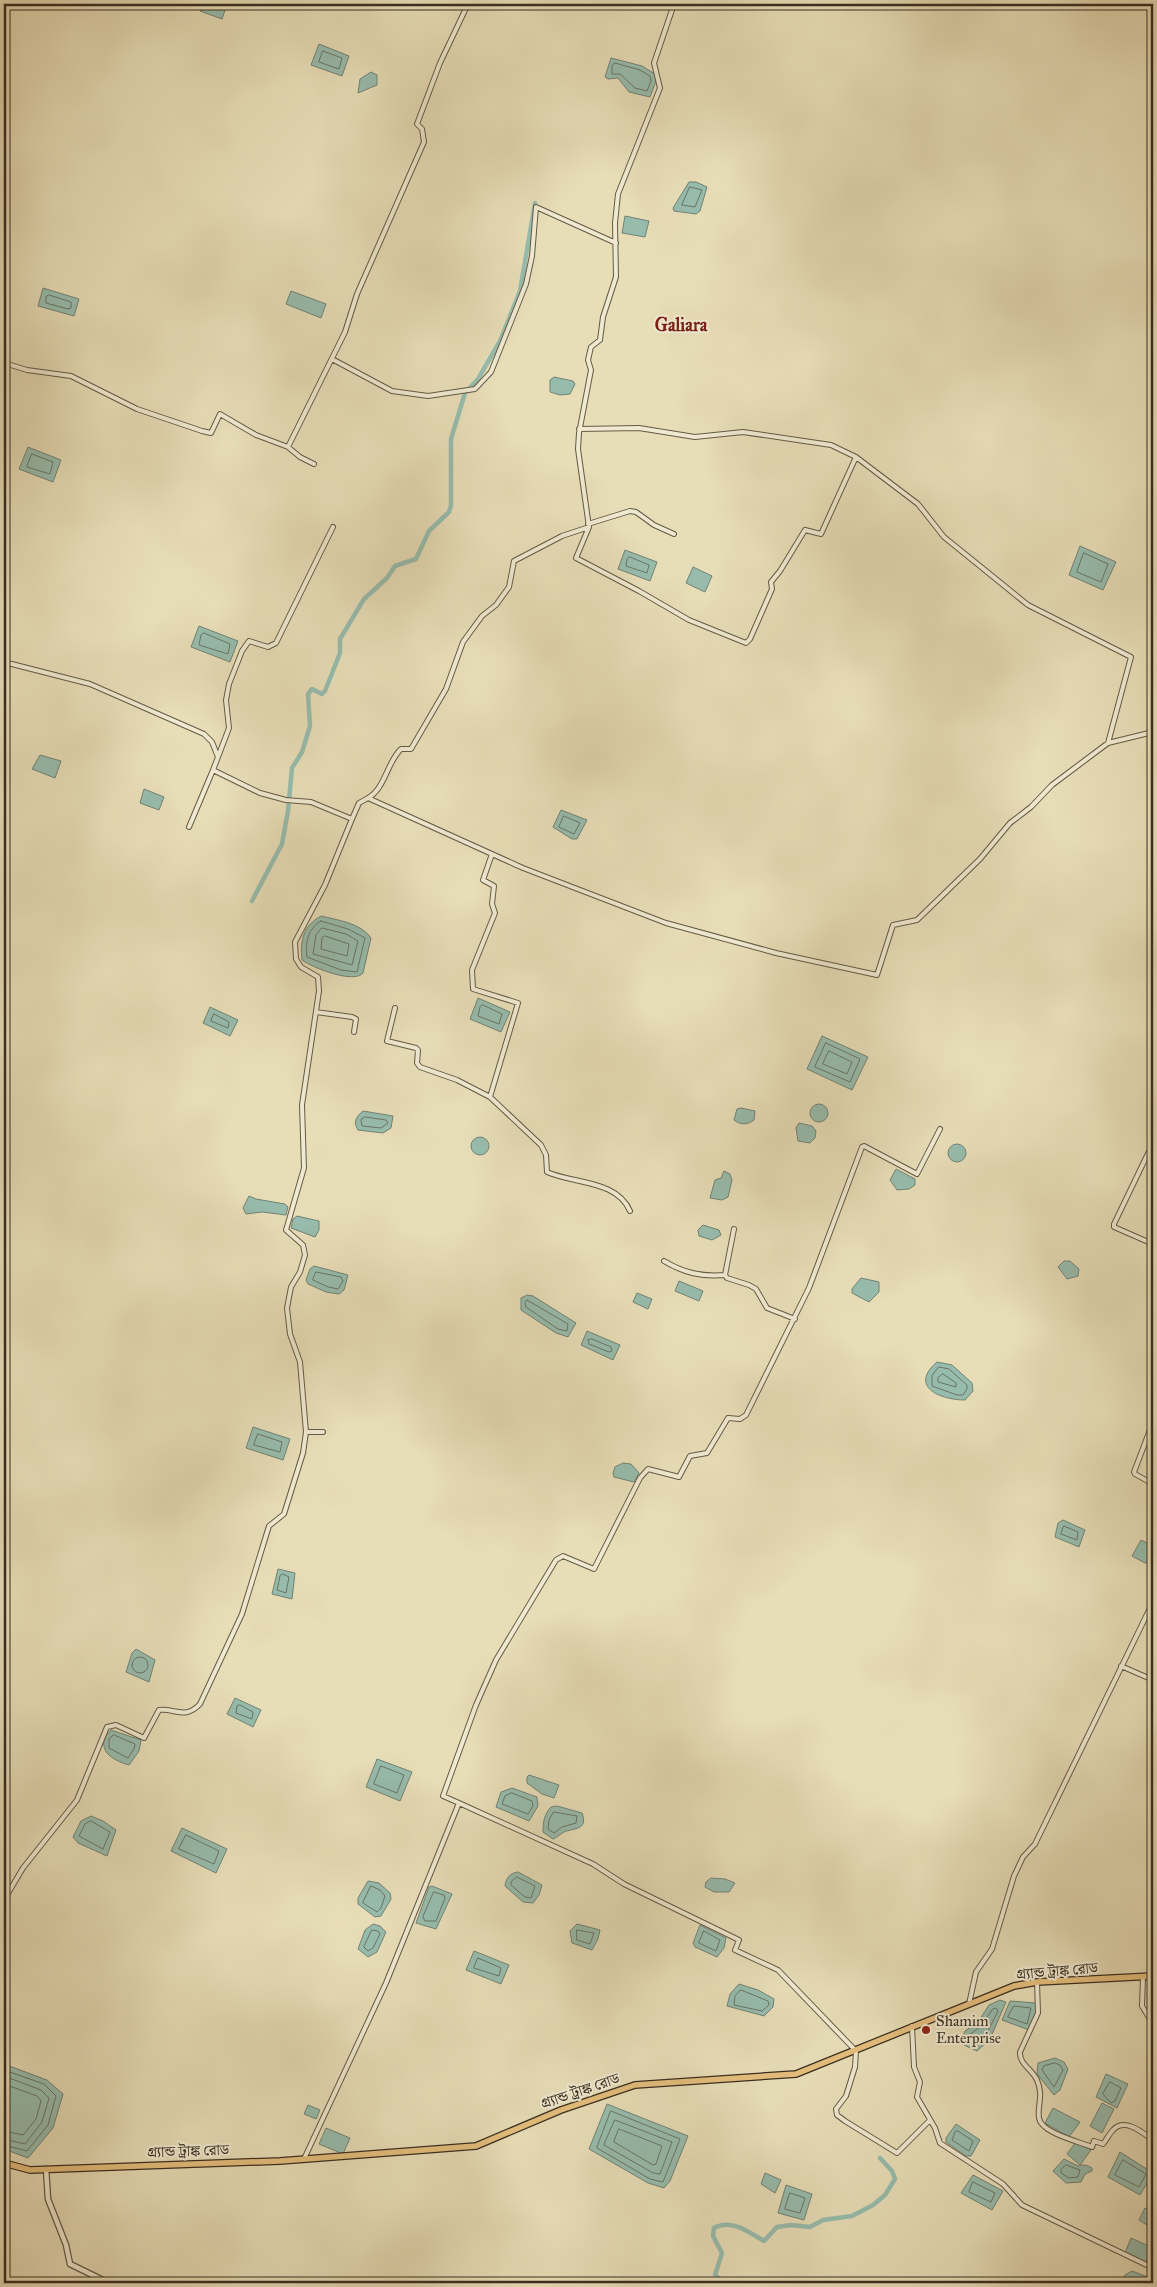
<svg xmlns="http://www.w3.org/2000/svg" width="1157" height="2287" viewBox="0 0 1157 2287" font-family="'IM FELL Great Primer','Noto Serif Bengali',serif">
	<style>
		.water { fill: #97bcad; stroke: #718375 }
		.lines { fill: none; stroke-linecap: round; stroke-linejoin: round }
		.shore { stroke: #687567; stroke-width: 1 }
		.canal { stroke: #97bcad; stroke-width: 4.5 }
		.minor-casing { stroke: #645a46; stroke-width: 6 }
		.tertiary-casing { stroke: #645a46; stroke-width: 7 }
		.trunk-casing { stroke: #392e21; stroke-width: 8 }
		.minor { stroke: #efe9d0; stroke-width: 4 }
		.tertiary { stroke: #efe9d0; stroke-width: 4.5 }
		.trunk { stroke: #e4be7c; stroke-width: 5.5 }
		.poi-dot { fill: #8f2418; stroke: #efe9d0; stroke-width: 2 }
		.labels { text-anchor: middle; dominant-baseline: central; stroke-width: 4; stroke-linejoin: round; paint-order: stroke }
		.street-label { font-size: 15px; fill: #392e21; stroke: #efe9d0 }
		.poi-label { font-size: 15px; fill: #392e21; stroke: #efe9d0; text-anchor: start }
		.quarter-label { font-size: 18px; font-weight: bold; fill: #7a1f14; stroke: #efe9d0 }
	</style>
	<rect width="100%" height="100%" fill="#e7ddb7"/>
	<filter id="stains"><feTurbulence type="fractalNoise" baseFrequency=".004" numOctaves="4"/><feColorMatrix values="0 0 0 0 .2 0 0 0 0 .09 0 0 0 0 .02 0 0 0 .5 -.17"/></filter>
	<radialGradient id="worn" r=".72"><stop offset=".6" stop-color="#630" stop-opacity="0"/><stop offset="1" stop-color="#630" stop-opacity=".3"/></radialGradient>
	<path class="water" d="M203,4H227L222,19L200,11Z
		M319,44L349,56L342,76L311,65Z
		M611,58L642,66L655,74L656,81L650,97L629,92L618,78L608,79L605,77Z
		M371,72L377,75V85L358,93L360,79Z
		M689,182H696L707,187L700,211L696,214L674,211L673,208Z
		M625,216L649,221L645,237L622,233Z
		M43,288L79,299L74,316L38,306Z
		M291,291L326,304L321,318L286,304Z
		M554,377L573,381L575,384L570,394L560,395L550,392V380Z
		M28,447L61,460L53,482L19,469Z
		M1080,546L1116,562L1103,590L1069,575Z
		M625,550L657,562L650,581L618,569Z
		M693,567L712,576L705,592L686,583Z
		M199,626L238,641L230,662L191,647Z
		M40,755L61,761L55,778L32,769Z
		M144,789L164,797L159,810L140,803Z
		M561,810L587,820L577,839H572L553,827Z
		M321,916C337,920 361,923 371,938L363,973C354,984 313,968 302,960C300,940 303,926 321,916Z
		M478,998L510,1012L501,1032L470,1019Z
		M210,1007L238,1020L230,1036L203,1023Z
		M822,1036L868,1057L852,1090L807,1069Z
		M810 1113a9 9 0 1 1 18 0a9 9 0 1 1-18 0Z
		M741,1108L755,1111L754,1120C748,1125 740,1125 734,1120L737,1109Z
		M363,1111L393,1116L391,1128L383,1133L358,1130C353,1122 356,1117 363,1111Z
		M799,1123L812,1126L816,1131L815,1138L810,1143L798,1141L796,1128Z
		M471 1146a9 9 0 1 1 18 0a9 9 0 1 1-18 0Z
		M948 1153a9 9 0 1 1 18 0a9 9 0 1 1-18 0Z
		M896,1169L915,1179V1185L909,1189L897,1190L890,1180Z
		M724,1171L730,1174L732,1180L728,1197L722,1200L710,1198L715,1180L721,1178Z
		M249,1196L256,1199L285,1204L288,1207L286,1215L262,1212L246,1214L243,1208Z
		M297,1216L319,1221V1230L315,1237L291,1228L293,1219Z
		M703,1225L719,1230L721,1235L712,1240L699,1236L698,1230Z
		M1064,1261H1070L1079,1269L1078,1276L1067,1279L1058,1267Z
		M314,1266L348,1275L344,1290L339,1294L326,1292L308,1284L306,1280L310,1269Z
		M861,1278L879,1282V1292L869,1302L852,1293V1289Z
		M679,1281L703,1291L699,1301L675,1291Z
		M637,1293L652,1299L648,1309L633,1302Z
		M527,1295L533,1296L576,1323L568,1337L556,1333L521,1310V1298Z
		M587,1331L620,1345L613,1360L581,1345Z
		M937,1362L952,1365L972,1383L973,1391L965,1400C941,1400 908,1387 937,1362Z
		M253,1427L290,1439L283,1460L246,1448Z
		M623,1463L631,1464L639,1473L634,1482L614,1477L613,1473L615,1467Z
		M1063,1520L1085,1530L1079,1547L1055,1537L1058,1523Z
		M1141,1540L1153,1546V1563H1145L1132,1556Z
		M278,1569L295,1573L292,1599L272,1594Z
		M136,1649L155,1660L149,1682L126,1672L132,1653Z
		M235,1698L261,1710L253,1727L227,1714Z
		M111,1730L141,1740L139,1751L129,1765C115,1761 99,1753 105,1737Z
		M377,1759L412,1772L400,1801L366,1787Z
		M529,1775L559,1785L554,1798L542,1794L527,1783V1777Z
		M512,1788L537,1797L538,1806L529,1821L496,1807L501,1792Z
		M557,1806L582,1813C589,1831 572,1828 564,1832C560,1834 558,1837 553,1839L543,1832C543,1823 544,1814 551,1807Z
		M91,1816L103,1821L116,1830L107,1856L78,1843L73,1837L81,1821Z
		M182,1828L227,1849L216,1873L171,1851Z
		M518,1872L542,1885L539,1895L533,1903L523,1902L505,1886C506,1878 510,1873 518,1872Z
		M711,1878L725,1879L735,1883L729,1892H714L705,1887L706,1882Z
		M368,1881L379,1883L390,1893L391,1899L381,1916L375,1917L358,1904V1898Z
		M432,1886L452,1894L436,1929L416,1923L429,1887Z
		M373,1924L380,1926L386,1932L377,1952L368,1957L358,1949L365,1930Z
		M577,1924L600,1930L598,1939L592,1950L572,1943L570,1931Z
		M700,1925L726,1938L724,1948L717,1957L695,1947L693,1943Z
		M474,1951L509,1965L501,1984L466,1970Z
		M739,1984L758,1990L774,1999L773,2007L764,2016L727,2006L730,1994Z
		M1000,2000L1006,2002L990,2039L977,2051L964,2045L962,2039L965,2031L978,2022L989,2005Z
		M1010,2001L1036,2003L1037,2012L1029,2030L1002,2020Z
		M1055,2058L1064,2062L1068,2069L1060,2090L1054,2095L1037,2074L1038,2063Z
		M4,2064L47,2080L63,2094L53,2128L28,2158L4,2149Z
		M1106,2074L1128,2084L1117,2108L1096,2097Z
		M1102,2103L1114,2109L1102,2133L1090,2126Z
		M607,2104L688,2136L670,2181L664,2188L648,2183L589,2149Z
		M308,2105L320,2110L316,2119L304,2114Z
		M1053,2108L1080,2122L1069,2137L1045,2123Z
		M956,2124L980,2140L971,2156H966L946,2142V2138Z
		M326,2128L350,2138L343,2154L319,2144Z
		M1076,2142L1091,2150L1080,2165L1067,2154Z
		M1120,2152L1153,2173L1140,2195L1108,2177Z
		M1064,2159L1078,2166C1083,2164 1087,2165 1092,2168V2171L1085,2174L1081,2182L1066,2183L1053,2171Z
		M765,2173L781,2180L775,2193L761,2184Z
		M973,2175L1003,2191L992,2210L961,2193Z
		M786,2185L812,2194L804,2220L778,2213Z
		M1145,2208L1153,2212V2229L1139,2220Z
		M1131,2238L1153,2248L1146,2262L1125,2253Z
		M1132,2271L1153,2279V2283H1122L1125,2275Z"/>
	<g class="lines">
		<path class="shore" d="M323,51L342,58L339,69L319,62Z
			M615,63L640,70L650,76L651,81L647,91L635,88L620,74H612V66Z
			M690,187L702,190L695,207L682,205Z
			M49,295L71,302V308L68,309L46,303V297Z
			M32,454L53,462L50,474L27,467Z
			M1084,553L1108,564L1101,582L1077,572Z
			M630,557L649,565L647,573L626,566L627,559Z
			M204,633L230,644L228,654L199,645L201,635Z
			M564,816L580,823L574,834L559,827Z
			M321,921L348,929L365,938L357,972L341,970L307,957C305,943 308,928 321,921Z
			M322,928L346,934L358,941L352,965L313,954L316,935Z
			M325,936L349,944L347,956L321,949L322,938Z
			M483,1005L502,1014L499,1024L478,1016L480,1007Z
			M214,1014L229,1022L228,1028L211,1021Z
			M826,1043L860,1059L850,1082L815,1067Z
			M829,1051L852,1062L847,1074L823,1064Z
			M365,1117L386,1120L388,1123L381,1128L362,1126L361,1120Z
			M316,1272L341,1277L343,1281L338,1289L328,1287L313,1280Z
			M527,1300L568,1324L567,1331L558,1329L526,1307L525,1303Z
			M592,1339L611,1347L612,1351L609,1352L589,1344L588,1340Z
			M939,1367L949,1369L967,1385V1389L963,1395H957L932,1386V1376Z
			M943,1374L956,1383V1387L938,1382V1378Z
			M258,1434L282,1442L280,1452L254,1445Z
			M1064,1526L1078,1532L1077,1540L1061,1534Z
			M283,1574L289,1577L286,1593L277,1590L280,1576Z
			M132 1665a8 8 0 1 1 16 0a8 8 0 1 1-16 0Z
			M240,1705L253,1712L252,1719L236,1713L237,1706Z
			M114,1735L135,1744L134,1749L128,1758L109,1748V1739Z
			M381,1766L404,1775L397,1793L374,1784Z
			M512,1793L532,1801L533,1806L528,1814L502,1804L505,1796Z
			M554,1812L577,1816L576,1823L562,1827L554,1833L548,1829L549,1820Z
			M91,1821L110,1832L103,1849L79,1836L85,1824Z
			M186,1835L219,1851L214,1864L179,1849Z
			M517,1877L535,1886L531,1898L525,1897L511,1885V1882Z
			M371,1886L380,1890L385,1896L381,1908L377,1912L363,1903Z
			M434,1892L444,1895L445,1898L436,1921H425L423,1917Z
			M372,1930L378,1931L380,1934L373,1948L368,1951L364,1947Z
			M577,1930L594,1933L590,1944L577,1940Z
			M704,1931L720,1940L716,1951L699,1943Z
			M478,1958L501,1968L499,1976L474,1968Z
			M741,1990L768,2001L769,2005L762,2011L734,2005L735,1996Z
			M1014,2006L1031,2008L1027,2024L1008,2017Z
			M993,2009L996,2008L998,2011L985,2037L977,2045L968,2042L969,2035L981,2026Z
			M1055,2063L1060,2065L1063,2070L1054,2087L1042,2070L1044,2066Z
			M4,2070L44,2084L56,2096L48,2125L27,2151L4,2145
			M4,2076L41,2090L49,2098L42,2122L25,2144L4,2139
			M1110,2082L1121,2088L1115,2101L1111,2103L1103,2094Z
			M4,2084L37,2096L41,2101L36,2119L23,2135L4,2131
			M611,2111L680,2139L663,2182L650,2179L597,2148Z
			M615,2120L672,2142L660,2174L653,2173L604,2145Z
			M619,2129L662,2146L656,2164L653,2165L614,2142Z
			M958,2131L973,2141L969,2151L952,2140L955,2132Z
			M1123,2160L1146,2174L1139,2187L1115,2175Z
			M1066,2165L1080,2170L1078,2177L1069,2178L1061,2173V2170Z
			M973,2182L995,2193L991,2202L969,2192Z
			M790,2193L805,2198L800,2213L785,2209Z"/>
		<path class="canal" d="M252,901L282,844L288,811L292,768L302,752L310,726L308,694L312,689L322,694L325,691L340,653V639L364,599L387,578L395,566L416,559L429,531L449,512L451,505V439L465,393L478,379L500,341L520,291L535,203
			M725,2283L715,2275L722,2253L713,2236L714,2228C731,2218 750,2233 764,2241L777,2227L791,2225L810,2227L823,2220L852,2216L873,2205L885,2195L895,2179L892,2171L880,2158"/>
		<defs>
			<path id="minor" d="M674,4L654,63L660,88L618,194L615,223L616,277L603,317L600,340L591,347L588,360L591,370L579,433L578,449L589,527L576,558L639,591L689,620L746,643L750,639L772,589L771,582L780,571L805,530L821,534L856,457
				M332,359L392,391L428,396L475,389L491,372L526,284L532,256L536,207L616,243
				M4,363L27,370L71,376L137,409L202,431L211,433L220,414L256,435L288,447L345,332L357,294L424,142L422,129L417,124L440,63L468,4
				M288,447L300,457L314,464
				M588,524L630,511L636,512L654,525L674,534
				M4,662L90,684L204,734L212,742L218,757L213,770L260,793L286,800L311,802L352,819L325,885L295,942L296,959L301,967L318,977L319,991L302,1105L304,1168L286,1230L303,1245L305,1255L300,1272L291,1287L287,1308L290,1334L300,1362L306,1432L303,1453L284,1514L269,1526L242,1614L200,1704C185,1720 175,1708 159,1710L144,1738L116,1725L107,1727L77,1800L23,1868L4,1900
				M1108,743L1153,732
				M218,757L229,728L226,700L229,684L242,651L249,641L268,647L276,643L333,527
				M368,798C385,789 387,762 401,749H411L446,689L463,642L482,616L496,605L509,587L514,561L562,536L589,527
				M352,819L359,803L368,798L523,868L666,923L776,953L877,975L893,925L917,920L980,859L1010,823L1031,807L1052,785L1108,743L1131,657L1028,605L944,537L918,504L856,457L831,445L743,432L695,437L639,428L579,429
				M189,827L213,770
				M492,854L483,880L494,886L492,904L495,913L472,970L473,989L518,1003L490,1097L541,1145L546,1155L547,1172C574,1184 617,1180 630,1211
				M395,1008L387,1041L416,1048L418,1050L417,1063L420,1067L457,1080L490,1097
				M316,1012L352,1017L356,1019L354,1032
				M1153,1143L1114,1224V1227L1153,1244
				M734,1229L725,1275L727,1278L749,1285L756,1289L767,1308L795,1319
				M664,1261C684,1273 702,1277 725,1275
				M1153,1422L1134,1472L1135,1474L1153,1484
				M306,1432H323
				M1121,1666L1153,1680
				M459,1803L593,1864L624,1884L739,1940L735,1950L778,1970L856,2051L855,2067L846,2096L836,2109L837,2115L845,2121L897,2153L930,2120
				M1143,1977L1142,2006L1153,2024
				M1037,1982L1038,2013L1020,2052C1019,2064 1032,2069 1037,2080C1044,2096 1037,2105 1039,2118C1041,2133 1080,2142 1092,2147L1094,2141L1103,2144C1107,2139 1109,2134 1113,2130C1125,2117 1143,2133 1153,2140
				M969,2004L976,1972L992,1949L1014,1876L1023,1857L1035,1844L1153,1602
				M912,2026L914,2067L920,2082L917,2097L935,2128L940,2143L1003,2184L1022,2205L1153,2268
				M304,2159L386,1983L459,1803L443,1796L476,1705L496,1660L556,1560L563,1556L594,1569L640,1478L648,1469L679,1477L690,1456L707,1453L728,1418L740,1419L746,1415L809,1288L862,1147L864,1146L917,1174L940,1129"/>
			<path id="tertiary" d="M46,2169L48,2199L66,2245L70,2264L109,2283"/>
			<path id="trunk" d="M4,2163L30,2170L280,2161L476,2146L561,2110L635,2085L796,2074L1014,1986L1037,1982L1153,1976"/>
		</defs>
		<use href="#minor" class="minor-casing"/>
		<use href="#tertiary" class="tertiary-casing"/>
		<use href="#trunk" class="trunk-casing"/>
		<use href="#minor" class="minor"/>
		<use href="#tertiary" class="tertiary"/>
		<use href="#trunk" class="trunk"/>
	</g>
	<circle class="poi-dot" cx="926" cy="2030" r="5"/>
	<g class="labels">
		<g class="street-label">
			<text transform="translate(1057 1971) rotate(-5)">গ্র্যান্ড ট্রাঙ্ক রোড</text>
			<text transform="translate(580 2091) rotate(-19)">গ্র্যান্ড ট্রাঙ্ক রোড</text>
			<text transform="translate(188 2151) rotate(-2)">গ্র্যান্ড ট্রাঙ্ক রোড</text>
		</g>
		<g class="poi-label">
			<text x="936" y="2021">Shamim<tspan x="936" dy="17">Enterprise</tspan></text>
		</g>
		<g class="quarter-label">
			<text x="681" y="325">Galiara</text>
		</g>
	</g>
	<rect width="1157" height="2287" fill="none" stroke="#e7ddb7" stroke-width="20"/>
	<rect x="5" y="5" width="1147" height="2277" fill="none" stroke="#392e21" stroke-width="2.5"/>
	<rect x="10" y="10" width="1137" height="2267" fill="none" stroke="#392e21"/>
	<rect width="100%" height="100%" filter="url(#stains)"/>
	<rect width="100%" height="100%" fill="url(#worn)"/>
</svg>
